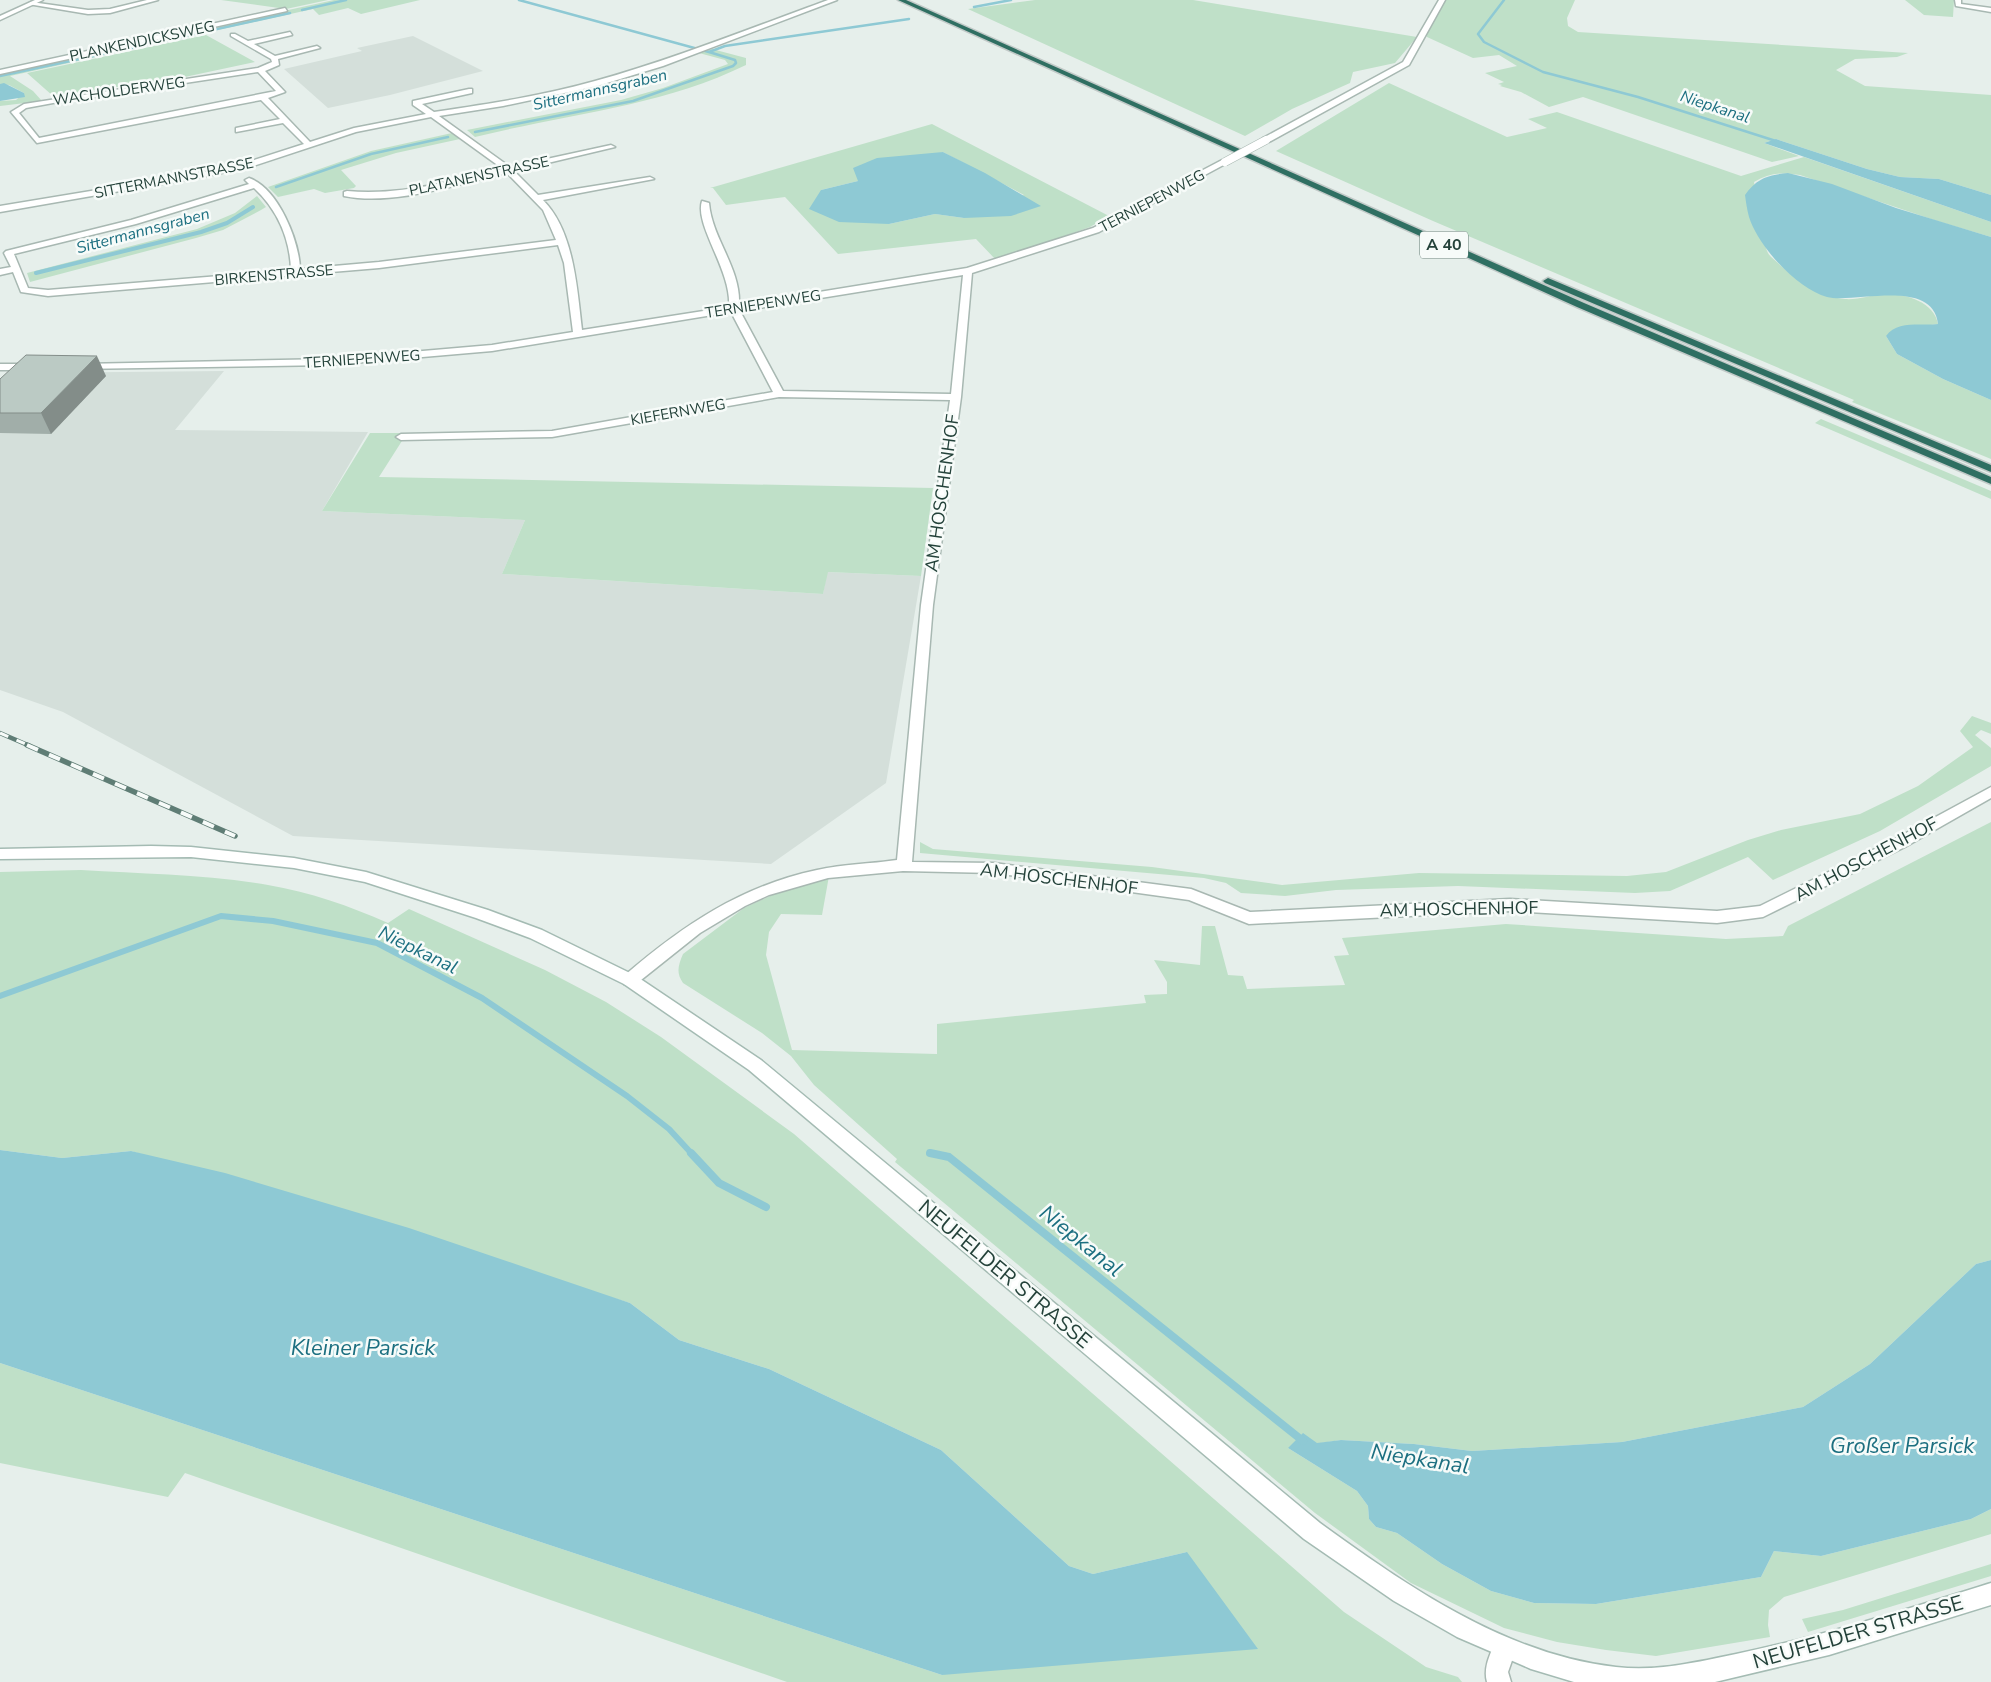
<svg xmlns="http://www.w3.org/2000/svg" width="1991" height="1682" viewBox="0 0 1991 1682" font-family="'Nunito Sans',sans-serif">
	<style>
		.built { fill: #d4dfda }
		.green { fill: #bfe0c8; fill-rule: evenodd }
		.water { fill: #8ec9d4 }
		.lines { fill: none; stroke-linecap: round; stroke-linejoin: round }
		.stream-far3 { stroke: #8ec9d4; stroke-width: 2.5 }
		.stream-far2 { stroke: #8ec9d4; stroke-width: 4 }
		.stream-far1 { stroke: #8ec9d4; stroke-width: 6 }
		.stream { stroke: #8ec9d4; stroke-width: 8 }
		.minor-casing { stroke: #a8b8b2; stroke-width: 3 }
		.tertiary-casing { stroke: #a8b8b2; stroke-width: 3 }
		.secondary-casing { stroke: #a4bbb3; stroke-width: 3 }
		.motorway-casing { stroke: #c2cac8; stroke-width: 3 }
		.minor { fill: #fff; fill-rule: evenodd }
		.tertiary { fill: #fff; fill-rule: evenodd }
		.secondary { fill: #fff; fill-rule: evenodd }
		.motorway { fill: #2f6f62; fill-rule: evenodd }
		.rail-far1-casing { stroke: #5f7d75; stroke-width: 4.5 }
		.rail-casing { stroke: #5f7d75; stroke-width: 5.5 }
		.rail-far1 { stroke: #f7fbf9; stroke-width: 3; stroke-dasharray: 9; stroke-linecap: butt }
		.rail { stroke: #f7fbf9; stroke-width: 4; stroke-dasharray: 12; stroke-linecap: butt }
		.minor-bridge-casing { stroke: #a8b8b2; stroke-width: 9; stroke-linecap: butt }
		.minor-bridge { stroke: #fff; stroke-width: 8 }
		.wall { fill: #a1aea9 }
		.shaded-wall { fill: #838d89 }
		.building { fill: #bbcac4; stroke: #838d89 }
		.labels { text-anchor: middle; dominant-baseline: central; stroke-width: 5; stroke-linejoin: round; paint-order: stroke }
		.far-street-label { font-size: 15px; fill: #24423a; stroke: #f7fbf9 }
		.far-water-label { font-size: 16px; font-style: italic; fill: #1c6f80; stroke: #f7fbf9 }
		.shield { fill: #f7fbf9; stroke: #637a73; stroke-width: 1 }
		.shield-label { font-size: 16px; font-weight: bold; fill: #24423a }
		.street-label { font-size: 18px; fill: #24423a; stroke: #f7fbf9 }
		.water-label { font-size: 19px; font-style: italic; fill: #1c6f80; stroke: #f7fbf9 }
		.near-street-label { font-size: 21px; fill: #24423a; stroke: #f7fbf9 }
		.near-water-label { font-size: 22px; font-style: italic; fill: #1c6f80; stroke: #f7fbf9 }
	</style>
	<rect width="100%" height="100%" fill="#e6efeb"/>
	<path class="built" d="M413,36L483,71L390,95L328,108L284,69L362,51L357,48Z
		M224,371L175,430L368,432L322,511L525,520L502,574L823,594L827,572L921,576L886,783L771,864L293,836L63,712L0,690V385L19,373Z"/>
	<path class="green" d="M221,0H328L286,9Z
		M334,0H420L361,14L348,8L319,15L313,9L10,76L33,91L42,101L0,106V101L16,100L24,93L9,85L0,84V73Z
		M1035,0H1193L1417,37L1395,63L1353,72L1350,83L1292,109L1245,136L968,9Z
		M1445,0H1575L1567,18L1568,26L1578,32L1908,53L1897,57L1855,59L1836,70L1865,86L1991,95V195L1939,179L1900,177L1867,169L1776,139L1764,143L1799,156L1772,162L1583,97L1549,107L1521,92L1500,86L1502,85L1498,84L1504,82L1485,73L1517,66L1499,55L1473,58L1427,37L1425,34Z
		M1905,0H1954L1953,17L1924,15Z
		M206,35L255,62L180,78L53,96L27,73Z
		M712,49L746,58V65C660,107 567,114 475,137L467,130L621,100L663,88L728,64L725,60L699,53Z
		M1389,83L1507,137L1547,128L1528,119L1557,112L1741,176L1804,157L1991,222V237L1937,221L1800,175C1783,172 1769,173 1754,182C1757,196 1763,243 1768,253C1770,257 1776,261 1779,264C1798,281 1819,297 1845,299C1858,300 1871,295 1883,294C1904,293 1934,301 1938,324L1924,326L1886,336L1897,354L1943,379L1991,400V459L1852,402L1854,400L1433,221L1276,151Z
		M932,124L1109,216L1090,227L996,260L976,239L838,254L785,197L726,205L713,188H710ZM943,152L1024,195L964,218L935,214L889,224L821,190L858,181Z
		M452,133L460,139L396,153L341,170L356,186L354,188L325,193L314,189L278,197L268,187L371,151Z
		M257,196L266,207L261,210L223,230L196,238L30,282L27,273L197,229L235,213Z
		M1821,419L1991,491V499L1815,423Z
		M370,433H407L379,477L933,488L921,576L828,572L823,594L502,574L525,520L322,511Z
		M1972,716L1991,723V734L1981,730L1975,735L1991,748V766L1880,831L1773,880L1748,857L1670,891L1635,893L1458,886L1336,890L1285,896L1241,893L1226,883L1204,878L920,853V842L933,849L1152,867L1282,885L1419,873L1627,876L1666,872L1748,840L1781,830L1860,814L1918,786L1973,747L1960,731Z
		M1991,822V1260L1976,1264L1870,1364L1803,1407L1622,1442L1472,1451L1414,1444L1341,1440L1288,1448L1357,1491L1368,1506L1369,1519L1376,1527L1397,1533L1442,1564L1491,1591L1534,1603L1596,1604L1761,1577L1774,1551L1821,1556L1971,1519L1991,1509V1534L1784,1597L1769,1610L1768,1625L1770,1637L1656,1656L1606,1650L1557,1642L1504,1628L1411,1583L1315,1513L895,1162L897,1159L814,1085L791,1056L762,1033L683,983C676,973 678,966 683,954L744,908L779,892L829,876L822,915L781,914L769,932L766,955L792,1050L937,1054V1024L1146,1003L1144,995L1167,994V982L1154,960L1200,965L1202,926H1215L1228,975L1243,976L1247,989L1345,985L1334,956L1349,955L1342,938L1506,924L1726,939L1783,936L1788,926Z
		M81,870C143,874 206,874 268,885C309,892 350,906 388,923L409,909L545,970L606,1002L661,1037L794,1134L1344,1612L1426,1667L1458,1677L1462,1682H787L185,1473L168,1497L0,1463V1363L942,1675L1187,1552L1093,1574L1069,1566L941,1450L769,1369L679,1340L630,1303L131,1151L62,1158L0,1150V872Z
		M1991,1564V1576L1808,1632L1802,1619L1843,1610Z"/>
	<path class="water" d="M4,83L24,93L25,97L0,101V84Z
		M1776,139L1867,169L1900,177L1939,179L1991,195V222L1764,143Z
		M943,152L985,173L1041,206L1011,216L964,218L935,214L889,224L839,222L809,209L821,190L858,181L853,168L877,158Z
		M1788,173L1832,184L1896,208L1991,237V400L1943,379L1897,354L1886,336C1897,320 1921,326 1938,324C1933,277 1854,304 1827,297C1797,289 1758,246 1749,217C1747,210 1746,202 1745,195C1757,178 1768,175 1788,173Z
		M0,1150L62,1158L131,1151L225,1173L409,1228L630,1303L679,1340L769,1369L941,1450L1069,1566L1093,1574L1187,1552L1258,1649L942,1675L0,1363Z
		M1991,1260V1509L1971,1519L1821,1556L1774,1551L1761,1577L1596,1604L1534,1603L1491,1591L1442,1564L1397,1533L1376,1527L1369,1519L1368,1506L1357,1491L1288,1448L1303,1433L1317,1443L1341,1440L1414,1444L1472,1451L1622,1442L1803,1407L1870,1364L1976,1264Z"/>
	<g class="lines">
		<path class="stream-far3" d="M519,0L709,52
			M1504,0L1478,34L1484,42L1543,72L1638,97L1779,142
			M974,7L1011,0
			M302,10L346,0
			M176,38L290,13
			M0,76L168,40
			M475,132L633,101L733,66L736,63L735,60L709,52L725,46L909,19
			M276,187L371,154L448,137"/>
		<path class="stream-far2" d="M36,273L201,232L227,223L253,207"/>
		<path class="stream-far1" d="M0,996L221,916L273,921L377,943L482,998L627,1096L669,1129L692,1154
			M930,1153L935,1154"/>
		<path class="stream" d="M691,1153L719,1183L766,1207
			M930,1153L949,1157L1303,1441"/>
		<defs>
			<path id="minor" d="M147,0H158L110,13L88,14L28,4L31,2L88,10L110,9Z
				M828,0H837L663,66L597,86L503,106L439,116L510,167L611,145L615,147L514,171L538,195L650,177L654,179L543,200C574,231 577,288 582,330L729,307C732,271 694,225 702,201L709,203C712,239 741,268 739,305L967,268L1093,228L1222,160L1229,162L1099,232L972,273L961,397L933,605L912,862L994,863L1191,889L1250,912L1510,899L1717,911L1760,906L1895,839L1991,787V798L1905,847L1763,917L1717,923L1510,911L1249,924L1189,900L994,873L903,871L828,878L769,895L745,906L700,933L636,984L630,986L624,984L622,980L624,976C682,926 741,886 817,870C843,864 870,864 897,860L921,605L950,400L779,397L552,437L401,440L396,437L401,434L552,431L773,392L731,312L492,351L330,365L77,369V365L81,364L330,359L492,345L573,332L564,263L558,245L379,268L48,296L21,292L13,272L0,275V269L11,267L4,253L6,251L131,220L249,184L245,180L249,178C278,188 299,240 300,269L379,262L556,240L543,210L507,173C458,184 394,206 344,196V192L347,191C400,196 451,181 503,169L431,117L356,132L253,166L212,175L0,212V206L212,171L248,162L304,144L283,123L236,132V128L280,119L261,100L37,143L11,112L24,104L258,68L272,62L271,59L231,36V34H235L248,41L290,32L292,35L254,44L275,56L317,46L320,48L278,59L279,65L265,71L285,92L268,98L310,142L354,128L426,114L413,105V101L469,89H472V93L422,104L434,112C488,104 542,96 595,81C674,59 751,28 828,0ZM258,72L276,91L39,138L19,113L26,108L53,103ZM254,188C277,209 290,238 291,270L48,290L28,288L14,254L136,224ZM963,275L951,394L783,391L740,311Z
				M1439,0H1445L1409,65L1269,142H1263V138L1403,62Z
				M1955,0H1961V4L1991,8V12L1956,6Z
				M285,8L287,11L0,74V70Z
				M0,364H31L36,367L31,370H0Z
				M1504,1637L1512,1641L1516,1649L1508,1672L1511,1682H1487C1483,1668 1490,1654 1496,1641Z"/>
			<path id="tertiary" d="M35,0H43L0,20V16Z"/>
			<path id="secondary" d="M151,846L191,847L294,858L366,872L488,910L542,930L636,976L761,1060L1320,1523C1407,1586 1506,1655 1616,1667C1657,1672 1697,1662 1736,1654C1823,1636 1907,1609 1991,1583V1605L1829,1655L1715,1682H1574L1531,1669L1457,1637L1394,1601L1304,1539L749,1070L624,984L530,938L476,918L365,882L294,868L191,857L0,859V849Z"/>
			<path id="motorway" d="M898,0H906L1584,303L1991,477V484L1577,307Z
				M1548,278L1991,465V472L1545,283L1543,281Z"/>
		</defs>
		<use href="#minor" class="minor-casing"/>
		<use href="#tertiary" class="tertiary-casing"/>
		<use href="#secondary" class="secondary-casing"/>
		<use href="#motorway" class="motorway-casing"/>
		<use href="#minor" class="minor"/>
		<use href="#tertiary" class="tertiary"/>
		<use href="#secondary" class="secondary"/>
		<use href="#motorway" class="motorway"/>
		<defs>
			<path id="rail-far1" d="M0,733L30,746"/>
			<path id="rail" d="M27,745L235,836"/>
		</defs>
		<use href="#rail-far1" class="rail-far1-casing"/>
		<use href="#rail" class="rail-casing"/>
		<use href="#rail-far1" class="rail-far1"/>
		<use href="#rail" class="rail"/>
		<defs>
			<path id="minor-bridge" d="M1225,162L1266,140"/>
		</defs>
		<use href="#minor-bridge" class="minor-bridge-casing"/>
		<use href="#minor-bridge" class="minor-bridge"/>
	</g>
	<path class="wall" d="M106,376L51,434L0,433V379Z"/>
	<path class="shaded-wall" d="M97,356L106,376L51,434L41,413Z"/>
	<path class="building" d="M26,355L97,356L41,413H0V379Z"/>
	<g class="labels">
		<g class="far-street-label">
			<text transform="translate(142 41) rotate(-12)">PLANKENDICKSWEG</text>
			<text transform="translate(119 91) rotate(-8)">WACHOLDERWEG</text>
			<text transform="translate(479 176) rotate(-12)">PLATANENSTRASSE</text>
			<text transform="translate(174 178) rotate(-11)">SITTERMANNSTRASSE</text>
			<text transform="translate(1152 201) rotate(-28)">TERNIEPENWEG</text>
			<text transform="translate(274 275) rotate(-5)">BIRKENSTRASSE</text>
			<text transform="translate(763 304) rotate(-9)">TERNIEPENWEG</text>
			<text transform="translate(362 359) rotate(-4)">TERNIEPENWEG</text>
			<text transform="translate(678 412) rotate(-10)">KIEFERNWEG</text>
		</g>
		<g class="far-water-label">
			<text transform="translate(600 90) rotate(-13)">Sittermannsgraben</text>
			<text transform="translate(1715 107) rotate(18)">Niepkanal</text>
			<text transform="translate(143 231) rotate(-15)">Sittermannsgraben</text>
		</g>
		<rect class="shield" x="1420" y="231.5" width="48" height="27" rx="4"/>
		<g class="shield-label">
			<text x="1444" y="245">A 40</text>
		</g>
		<g class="street-label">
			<text transform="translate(942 493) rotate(-82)">AM HOSCHENHOF</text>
			<text transform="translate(1866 859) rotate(-28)">AM HOSCHENHOF</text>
			<text transform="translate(1059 879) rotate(7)">AM HOSCHENHOF</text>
			<text transform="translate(1459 909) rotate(-1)">AM HOSCHENHOF</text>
		</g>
		<g class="water-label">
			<text transform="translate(418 950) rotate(26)">Niepkanal</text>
		</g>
		<g class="near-street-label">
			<text transform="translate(1005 1274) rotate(40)">NEUFELDER STRASSE</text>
			<text transform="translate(1858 1632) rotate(-16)">NEUFELDER STRASSE</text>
		</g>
		<g class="near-water-label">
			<text transform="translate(1081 1241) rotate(39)">Niepkanal</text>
			<text x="363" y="1348">Kleiner Parsick</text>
			<text x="1902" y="1446">Großer Parsick</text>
			<text transform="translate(1420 1459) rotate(9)">Niepkanal</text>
		</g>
	</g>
</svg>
